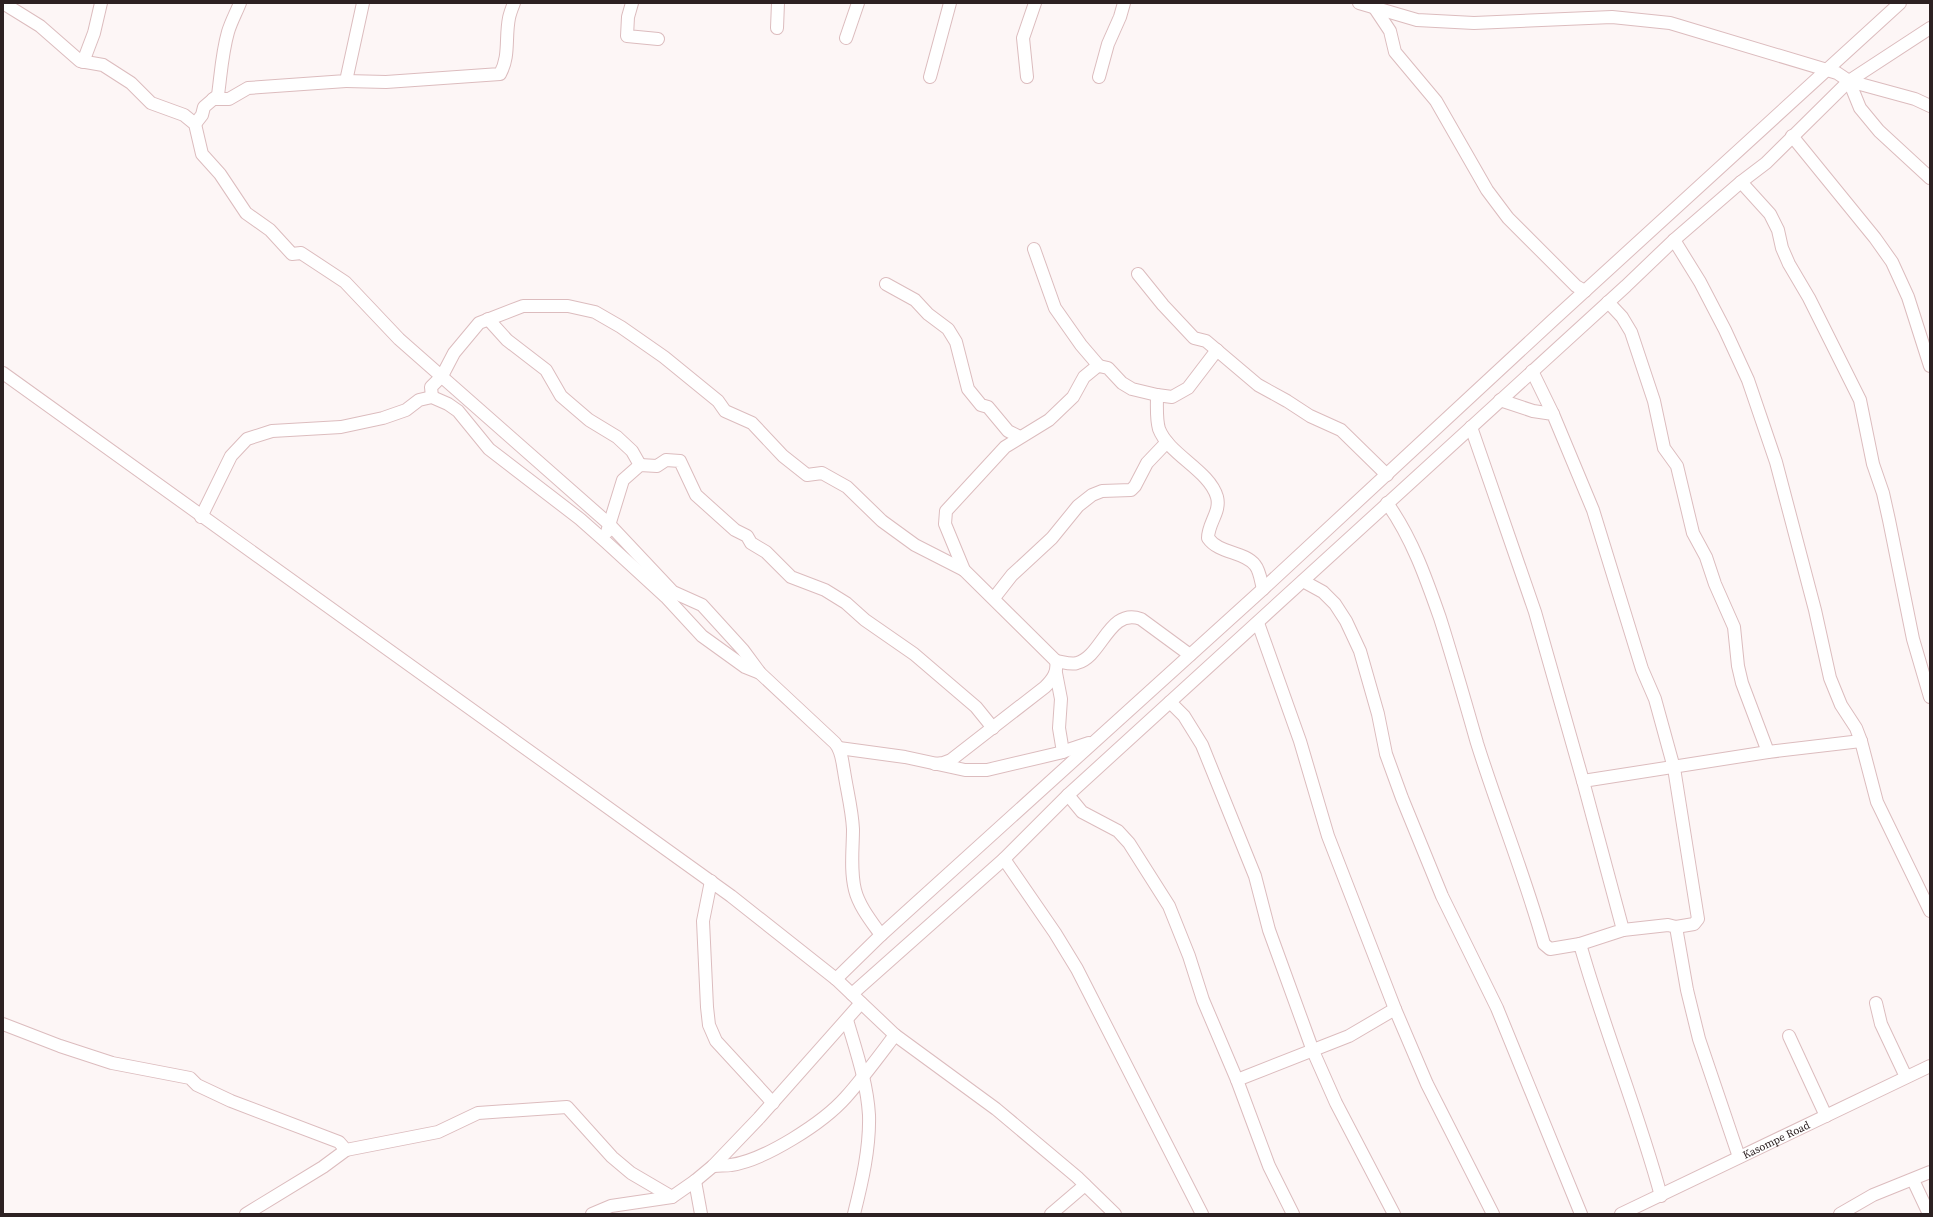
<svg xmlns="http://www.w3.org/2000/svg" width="1933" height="1217" viewBox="0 0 1933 1217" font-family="'Source Serif 4',serif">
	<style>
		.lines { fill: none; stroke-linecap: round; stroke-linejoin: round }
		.minor-casing { stroke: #dcbcbe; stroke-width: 14 }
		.minor { stroke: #fff; stroke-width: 12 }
		.labels { text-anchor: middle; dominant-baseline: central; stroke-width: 3; stroke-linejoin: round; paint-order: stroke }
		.street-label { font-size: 11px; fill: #2d2122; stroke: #fff }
	</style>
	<rect width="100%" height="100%" fill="#fdf6f6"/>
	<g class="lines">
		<defs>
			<g id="minor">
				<path d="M3,3L40,26L80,61L103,65L131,83L151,103L184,115L195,124L202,154L220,174L246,213L270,230L292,254L301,253L345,282L399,339L609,524L673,592L702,605L743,650L760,673L835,743C842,751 842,761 844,771C847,791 852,809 853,829C853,849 850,870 855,890C859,906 871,921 881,935"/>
				<path d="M632,3L628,17L627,36L658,39"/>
				<path d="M1359,3L1417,20L1474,23L1612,17L1670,23L1837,73L1849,81L1915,99L1930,106"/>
				<path d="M1374,7L1390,31L1395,52L1436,101L1487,190L1508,218L1576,286L1585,291"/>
				<path d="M777,28L778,3"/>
				<path d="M846,38L858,3"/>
				<path d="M83,62L94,33L101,3"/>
				<path d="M930,77L950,3"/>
				<path d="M1027,77L1023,38L1035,3"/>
				<path d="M1099,77L1108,44L1120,17L1124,3"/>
				<path d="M346,81L386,82L500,74C510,56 505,38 509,18C510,13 512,8 514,3"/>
				<path d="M1849,81L1860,108L1879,131L1930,178"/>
				<path d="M213,99H229L248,88L346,81L363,3"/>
				<path d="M195,124L202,115L204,107L218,95C221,73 222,53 228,32C231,22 236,13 240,3"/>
				<path d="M1792,136L1875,238L1892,262L1908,297L1930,366"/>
				<path d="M1741,182L1770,214L1778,230L1782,248L1789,264L1809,298L1860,400L1873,464L1883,493L1889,520L1913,639L1930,697"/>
				<path d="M1674,240L1700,282L1725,330L1748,380L1776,462L1815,610L1830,678L1841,705L1856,728L1861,741L1877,802L1930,911"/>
				<path d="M1034,249L1055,308L1081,345L1099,366"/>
				<path d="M1138,274L1163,305L1194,338L1206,341L1258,385L1287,401L1310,416L1341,430L1387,475"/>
				<path d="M886,284L915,300L928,314L948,329L956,342L968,389L981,405L988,407L1008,431L1020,437"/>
				<path d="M1608,302L1622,317L1631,332L1654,401L1664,448L1677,466L1693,533L1706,557L1715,584L1734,627L1738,666L1742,683L1768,752L1861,741"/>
				<path d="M488,319L507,340L546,370L561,396L589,420L617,437L632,451L640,465"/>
				<path d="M1532,371L1553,414"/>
				<path d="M3,373L731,896L836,979L895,1035L996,1109L1077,1177L1115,1214"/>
				<path d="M1157,395C1157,406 1156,419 1159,429C1169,455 1209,470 1217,497C1221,512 1208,523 1208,538C1219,554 1244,551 1255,565C1260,571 1261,582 1263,589"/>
				<path d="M432,397L431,387L442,376L454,353L479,323L523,306H568L595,312L621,327L664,357L718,401L725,411L752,423L783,456L807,475L822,473L847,487L882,521L915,545L964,570"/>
				<path d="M1500,400L1533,411L1553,414L1593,510L1642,669L1655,699L1674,768L1698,919L1694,924L1676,927"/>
				<path d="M1471,427L1535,612L1583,781"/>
				<path d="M1387,503C1412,538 1426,578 1440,618C1453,659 1465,701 1477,743C1498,810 1525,876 1544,944L1550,949L1580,944C1604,1029 1638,1111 1661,1196"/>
				<path d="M201,517L231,456L247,439L272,431L341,427L383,418L406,410L419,400L432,397L448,404L458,411L489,449L580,519L606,542L666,597L702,636L745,667L760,673"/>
				<path d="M607,532L623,480L640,465L657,466L666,460L680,461L696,495L735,530L747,536L751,543L766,552L791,577L825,590L846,603L865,620L914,654L976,707L993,728"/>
				<path d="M1303,581L1323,592L1335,604L1346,621L1360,651L1378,714L1386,754L1402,798L1442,896L1497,1008L1581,1214"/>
				<path d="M994,598L1012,575L1052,538L1078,506L1092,495L1102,491L1131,490L1135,486L1147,463L1167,442"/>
				<path d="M1258,623L1300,741L1328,836L1395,1009L1427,1084L1493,1214"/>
				<path d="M1056,661C1063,662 1071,665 1077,663C1102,657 1109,607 1141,619L1190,655"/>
				<path d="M1056,673L1061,699L1059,728L1063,752"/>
				<path d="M1170,702L1184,716L1202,745L1255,876L1269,930L1313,1051L1336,1103L1394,1214"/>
				<path d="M839,748L905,757L965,770H987L1059,753L1089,743"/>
				<path d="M935,764L943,763L951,760L1045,687C1053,679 1058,672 1056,661L964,570L945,524L946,511L1005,447L1049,420L1073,397L1084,377L1095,368L1099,366L1108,368L1122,383L1132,389L1157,395L1172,397L1188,388L1217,350"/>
				<path d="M1068,795L1082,812L1118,831L1129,843L1169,906L1189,956L1203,1000L1237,1080L1269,1166L1293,1214"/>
				<path d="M1004,859L1055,933L1077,969L1202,1214"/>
				<path d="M711,881L703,921L707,1007L709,1025L716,1041L773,1103"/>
				<path d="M1623,930L1668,925L1676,927L1687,990L1699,1039L1739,1157"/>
				<path d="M1580,944L1623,930L1583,781L1768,752"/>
				<path d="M836,979L881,935L1263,589L1552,321L1900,3"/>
				<path d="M852,994L1004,859L1068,795L1626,286L1674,240L1741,182L1766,163L1849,81L1930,28"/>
				<path d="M1876,1003L1881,1024L1906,1077"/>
				<path d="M847,1020C856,1051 867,1082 869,1115C870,1148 862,1182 854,1214"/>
				<path d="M3,1024L60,1046L112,1063L190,1078L197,1085L231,1101L339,1142L346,1150L438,1132L478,1113L567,1107L612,1157L631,1173L672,1197"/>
				<path d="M1789,1036L1826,1116"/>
				<path d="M1237,1080L1349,1036L1395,1009"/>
				<path d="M713,1166C719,1165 726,1166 731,1165C765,1160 823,1123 846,1097C863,1078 879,1056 895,1035"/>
				<path d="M1913,1180L1929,1214"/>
				<path d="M695,1181L701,1214"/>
				<path d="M246,1214L323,1167L346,1150"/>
				<path d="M592,1214L611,1206L672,1197L695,1181L713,1166L759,1118L861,1003"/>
				<path d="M1051,1214L1085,1185"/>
				<path id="s1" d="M1621,1214L1930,1066"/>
				<path d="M1840,1214L1873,1195L1930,1172"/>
			</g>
		</defs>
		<use href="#minor" class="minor-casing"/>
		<use href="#minor" class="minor"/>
	</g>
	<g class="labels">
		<g class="street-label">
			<text stroke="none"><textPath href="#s1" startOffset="172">Kasompe Road</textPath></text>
		</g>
	</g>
	<rect width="1933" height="1217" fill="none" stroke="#2d2122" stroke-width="8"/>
</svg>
